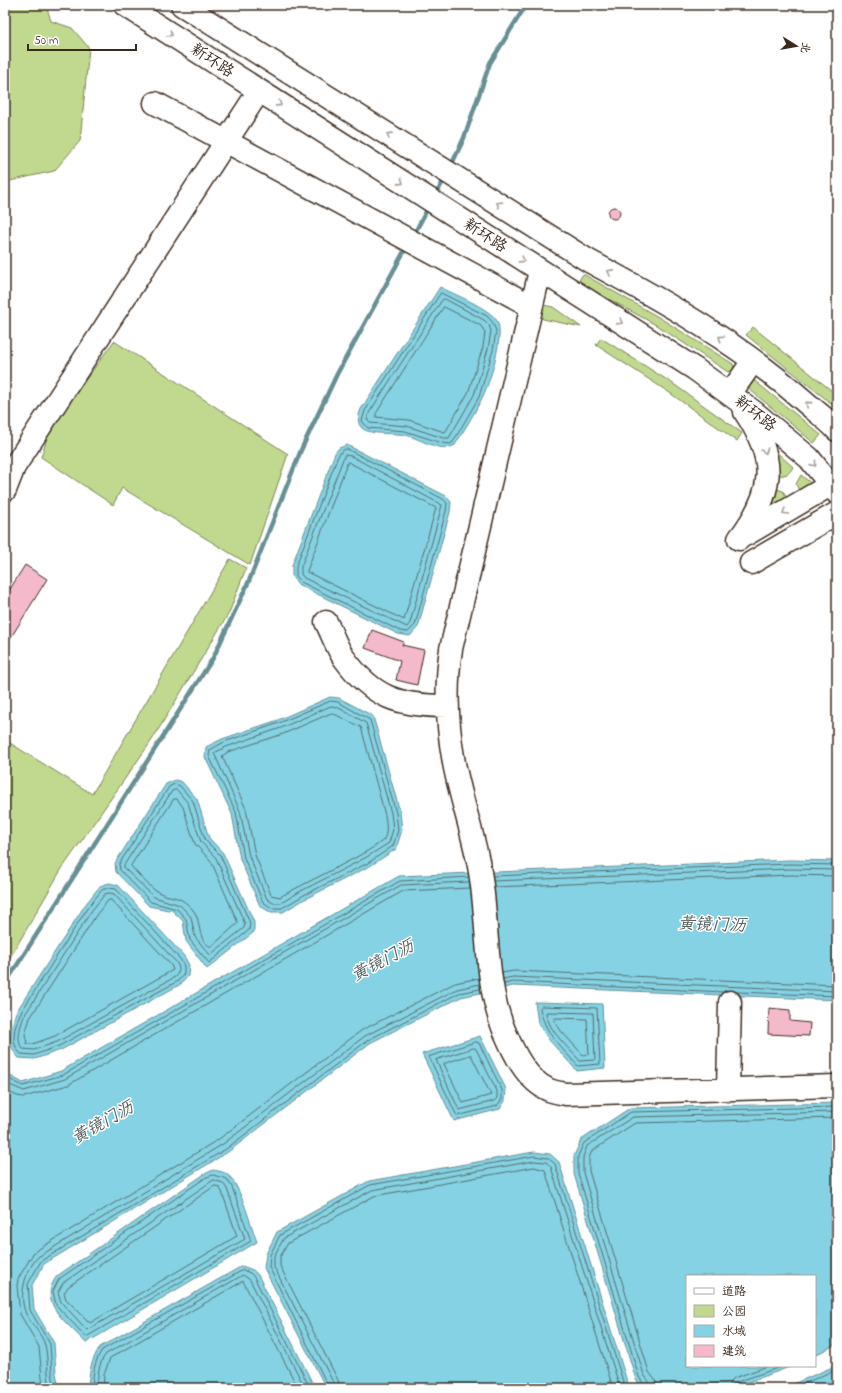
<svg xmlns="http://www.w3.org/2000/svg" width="842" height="1393" viewBox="0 0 842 1393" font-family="'Indie Flower','LXGW WenKai TC',sans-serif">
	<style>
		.green { fill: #c1d98f; stroke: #7e8256 }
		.water { fill: #84d2e3; stroke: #678f94 }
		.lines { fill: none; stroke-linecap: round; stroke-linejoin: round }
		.shore { stroke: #586d6d; stroke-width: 1 }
		.stream { stroke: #678f94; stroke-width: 4.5 }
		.building { fill: #f4bacb; stroke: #3b2a1e }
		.minor-casing { stroke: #3b2a1e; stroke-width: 25 }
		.minor { stroke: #fff; stroke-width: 22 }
		.oneway { stroke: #a79f9a }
		.labels { text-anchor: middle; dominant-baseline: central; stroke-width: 3; stroke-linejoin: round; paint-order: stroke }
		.street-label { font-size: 16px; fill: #3b2a1e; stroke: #fff }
		.water-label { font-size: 17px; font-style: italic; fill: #515c59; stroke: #fff }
	</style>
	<rect width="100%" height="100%" fill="#fff"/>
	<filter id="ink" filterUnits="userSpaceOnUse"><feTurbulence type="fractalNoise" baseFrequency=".025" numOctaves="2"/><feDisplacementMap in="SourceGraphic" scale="8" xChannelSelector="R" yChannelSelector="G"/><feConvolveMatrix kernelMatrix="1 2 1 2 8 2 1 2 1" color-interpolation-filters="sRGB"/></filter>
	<g filter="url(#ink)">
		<path class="green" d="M5,5H46L51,21L72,28L89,48L80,141L54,171L5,182Z
			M583,274L660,318L733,364L734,370L728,372L656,325L578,282Z
			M543,305L553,307L581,327L543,319L536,309Z
			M753,327L837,395V408L746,335Z
			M601,338L672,383L742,433L737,441L667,391L596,345Z
			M114,341L288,454L250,565L122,488L113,505L41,457L50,429Z
			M752,381H755L821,435L814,443L749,389L748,386Z
			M772,448L793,467C789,475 784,476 776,475Z
			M801,475L813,485L800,493L796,484Z
			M774,488L783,491L788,500L765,514Z
			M230,559L246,568L229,613L152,740L61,870L5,966V740L92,794Z"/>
		<path class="water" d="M440,287C453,294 490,308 497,321C505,335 489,386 481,400C473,416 464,430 455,445C441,454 420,438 405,435C387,431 348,440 361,409Z
			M347,445L446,496L451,502L450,512L418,627L410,636L398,634L299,585L292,577V565L335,453L339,448Z
			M330,697L339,698L373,716L400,812L402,830L396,849L370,866L305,899L283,912H270L260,906L240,859L232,814L205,757L206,747L222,739L278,720Z
			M175,780L182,782L197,799L209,838L223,853L254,922V932L207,969L186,941L183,921L173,911L149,906L116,872L115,863L166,784Z
			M790,860L837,861V1000L513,986L461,997L370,1043L228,1152L44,1264L32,1285L34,1309L54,1343L56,1373L59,1388H5V1073L23,1083L61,1071L399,876Z
			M109,883L118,885L184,956L189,965L188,976L181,984L61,1050L35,1059L19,1058C5,1044 11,1029 16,1012L85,905L100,886Z
			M535,1002L602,1004L605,1068L577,1071L549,1040L538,1023Z
			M480,1036L506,1089L505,1101L500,1109L454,1121L422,1054Z
			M837,1103V1344L815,1355V1276H687V1366H792L733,1388H643L636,1380L574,1174V1156L581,1140L630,1108Z
			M534,1152L550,1154L559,1162L629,1388H326L264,1268L266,1254L277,1232L369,1181Z
			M213,1170C219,1171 226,1172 230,1177C241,1188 251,1226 257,1242L86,1343C68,1323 36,1303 57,1276L203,1175Z
			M242,1266L253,1270L258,1275L315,1388H88C89,1372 91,1360 100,1347Z
			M837,1365V1388H784Z"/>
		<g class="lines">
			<path class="shore" d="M441,293L487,316L493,323L496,331L493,350L479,397L453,442L450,444L442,443L405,431L368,428L362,421L365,411Z
				M445,299L484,320L489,325L491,331L488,349L474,395L449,438H443L407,426L370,423L367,420L369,413L442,300Z
				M444,307L480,325L485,332L483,347L468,393L446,431L444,432L409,420L376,417V414Z
				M347,449L443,499L447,503L446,511L415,625L408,632L400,631L301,582L296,576V566L338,456L342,451Z
				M345,455L351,456L442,505L410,623L407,627L304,578L301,574V567Z
				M348,462L436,508L404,620L307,572Z
				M331,701L338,702L370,720L396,813L398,830L393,846L368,863L304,895L282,908H272L263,902L244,858L236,812L209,756L210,750L224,742L279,723Z
				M331,706L337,707L366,723L391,813L393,829L389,843L365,858L301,891L281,903H273L267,899L249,856L240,811L214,753L226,747L281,728Z
				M332,713L361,727L385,815C386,822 388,832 384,839C378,849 296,887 280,897L271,895L255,855L246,809L222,756L228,752L283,734Z
				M175,784L180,786L193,801L205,840L220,855L250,923L249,930L209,963L190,940L186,919L177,909L151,902L120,870L119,864L169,787Z
				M175,790H177L188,803L201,842L216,858L245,924L244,928L210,955L195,937L191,917L180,905L154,897L124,868V865L172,791Z
				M174,799H177L183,807L195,844L211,861L238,923L211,947C196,940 202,920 193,910C178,893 174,900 158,892C151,889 136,872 131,866Z
				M493,876L790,864L837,865
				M493,881L790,869L837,870
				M494,887L790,875L837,876
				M109,888L116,889L180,959L184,966V974L178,981L59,1046L34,1055L21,1054C9,1043 15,1027 20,1014L88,907L102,890Z
				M110,893L114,894L176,962C180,968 180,971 175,977L57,1042L34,1050L23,1049C15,1041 21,1025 24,1016L92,910L105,894Z
				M109,900H111L171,965L173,970L55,1036L33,1044H27L25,1034L30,1018L97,914Z
				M502,973L514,971L837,985
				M503,979L513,977L837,991
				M504,984L513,982L724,992
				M737,992L837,996
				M542,1006L597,1008L600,1064L578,1066C562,1048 544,1033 540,1008Z
				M548,1012L593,1013L595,1060L580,1061C568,1047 549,1032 546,1013Z
				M556,1018L587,1019L589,1054L583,1055L561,1031L554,1020Z
				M476,1042L479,1043L502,1090V1099L497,1106L457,1116L429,1057Z
				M474,1048L476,1049L497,1091V1098L494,1101L459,1110L436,1060Z
				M471,1055L491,1095L463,1103L444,1064Z
				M5,1077L23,1086L63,1075L400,881L469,877
				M5,1083L24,1091L65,1079L401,885L469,882
				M5,1090L17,1096L24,1097L68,1085L403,891L470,888
				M213,1175L227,1179L232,1187L251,1241L86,1337L56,1305L53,1291L59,1279L205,1178Z
				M214,1180L223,1183L227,1189L245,1239L87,1330L61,1302L58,1292L63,1283Z
				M215,1186L219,1187L222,1192L237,1236L90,1323L66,1299L64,1293L68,1287Z
				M43,1388L39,1347L20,1314L17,1286L18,1279L34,1252L219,1139L362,1030L455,983L479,978
				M50,1388C47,1375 48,1357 45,1345C42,1334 31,1324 26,1314C18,1296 25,1271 38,1257L223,1144L365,1036L457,989L480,984
				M55,1388L52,1373L50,1344L30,1310L28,1284L41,1261L226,1149L368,1040L459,993L480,989
				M92,1388C93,1374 94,1362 102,1350L243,1270L250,1273L254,1277L310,1388
				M97,1388C98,1375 98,1364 106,1354L243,1275L250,1280L305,1388
				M103,1388L104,1375L110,1358L243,1281L298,1388
				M329,1388L269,1267L270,1255L280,1235L370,1185L534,1156L548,1158L555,1164L625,1388
				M334,1388L333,1382L274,1267V1256L284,1238L372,1190L534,1161L546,1162L551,1167L620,1388
				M340,1388L338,1380L280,1266V1257L288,1243L374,1196L534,1167L545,1170L613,1388
				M646,1388L639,1377L578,1173V1156L584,1143L631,1112L837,1107
				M651,1388L650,1383L644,1375L583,1173V1157L587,1146L633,1117L837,1112
				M657,1388L655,1380L649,1372L589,1171V1158L592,1151L635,1123L837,1118
				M729,1388L730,1382L734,1378L768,1366
				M734,1388L737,1382L783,1366
				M794,1388L837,1369"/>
			<path class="stream" d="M450,168L464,138L490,63L526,5
				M435,196L445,178
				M413,236L429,206
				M5,984L213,658L249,581L301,450L337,374L407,246"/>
		</g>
		<path class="building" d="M608 213a6 6 0 1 1 12 0a6 6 0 1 1-12 0Z
			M25,565L47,579L5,647V597Z
			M372,630L404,642L402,645L424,650L417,685L396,680L400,661L365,648Z
			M769,1008L790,1010V1021L810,1023L809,1036L768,1034Z"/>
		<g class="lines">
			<defs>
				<path id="minor" d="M125,5L695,369L754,412L809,458L837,493
					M182,5L589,261C664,301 738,343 803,400C814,410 827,419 837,430
					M155,103L531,306
					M540,271L451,649C445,688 447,725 454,763C461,800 474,835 480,872C489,924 484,981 504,1030C513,1051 526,1080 549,1090C554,1092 561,1093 566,1094L837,1086
					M730,394L753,361
					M5,490L14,467L259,91
					M745,535L837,481
					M739,539C774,493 778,461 745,412
					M751,563L837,513
					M326,622C332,633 336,647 344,658C373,698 399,706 447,706
					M728,1090L730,1002"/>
			</defs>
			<use href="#minor" class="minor-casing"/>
			<use href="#minor" class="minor"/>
		</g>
		<defs><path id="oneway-chevron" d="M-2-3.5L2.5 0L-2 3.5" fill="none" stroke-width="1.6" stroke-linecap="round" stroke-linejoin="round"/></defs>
		<g class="oneway">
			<use href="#oneway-chevron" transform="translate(170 34) rotate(33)"/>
			<use href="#oneway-chevron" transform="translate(279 104) rotate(33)"/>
			<use href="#oneway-chevron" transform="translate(389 135) rotate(-148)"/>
			<use href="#oneway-chevron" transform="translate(401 182) rotate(33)"/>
			<use href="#oneway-chevron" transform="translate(499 204) rotate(-148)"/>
			<use href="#oneway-chevron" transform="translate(522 260) rotate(33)"/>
			<use href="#oneway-chevron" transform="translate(610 272) rotate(-152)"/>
			<use href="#oneway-chevron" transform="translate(620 322) rotate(32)"/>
			<use href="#oneway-chevron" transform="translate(721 338) rotate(-146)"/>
			<use href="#oneway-chevron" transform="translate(808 404) rotate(-139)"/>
			<use href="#oneway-chevron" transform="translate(765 451) rotate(74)"/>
			<use href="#oneway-chevron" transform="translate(814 464) rotate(51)"/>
			<use href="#oneway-chevron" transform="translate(785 512) rotate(150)"/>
		</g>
	</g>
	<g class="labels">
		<g class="street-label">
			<text transform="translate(212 61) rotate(33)">新环路</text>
			<text transform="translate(485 236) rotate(33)">新环路</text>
			<text transform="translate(755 414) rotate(38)">新环路</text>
		</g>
		<g class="water-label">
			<text transform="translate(712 925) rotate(2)">黄镜门沥</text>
			<text transform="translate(383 961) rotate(-28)">黄镜门沥</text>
			<text transform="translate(103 1123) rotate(-30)">黄镜门沥</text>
		</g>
	</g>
	<rect width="842" height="1393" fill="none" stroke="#fff" stroke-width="20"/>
	<rect x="10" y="10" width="822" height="1373" fill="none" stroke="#3b2a1e" stroke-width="1.5" filter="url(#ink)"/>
	<rect x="686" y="1275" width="130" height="92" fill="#ffffff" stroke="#b1aaa5"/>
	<rect x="694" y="1288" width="20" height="6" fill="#ffffff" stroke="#b1aaa5"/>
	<text x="722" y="1295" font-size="12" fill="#3b2a1e">道路</text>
	<rect x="694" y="1305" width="20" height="12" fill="#c1d98f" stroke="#b1aaa5"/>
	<text x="722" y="1315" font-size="12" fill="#3b2a1e">公园</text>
	<rect x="694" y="1325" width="20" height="12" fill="#84d2e3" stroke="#b1aaa5"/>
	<text x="722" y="1335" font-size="12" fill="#3b2a1e">水域</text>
	<rect x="694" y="1345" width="20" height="12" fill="#f4bacb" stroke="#b1aaa5"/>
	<text x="722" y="1355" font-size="12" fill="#3b2a1e">建筑</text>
	<g transform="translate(796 46) rotate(101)" stroke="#ffffff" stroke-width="3" paint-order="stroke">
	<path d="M0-3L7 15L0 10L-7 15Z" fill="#3b2a1e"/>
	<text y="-6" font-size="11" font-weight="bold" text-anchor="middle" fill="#3b2a1e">北</text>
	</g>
	<path d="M28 44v6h108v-6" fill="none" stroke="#3b2a1e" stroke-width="2"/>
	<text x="34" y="44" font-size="12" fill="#3b2a1e" stroke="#ffffff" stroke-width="3" paint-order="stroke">50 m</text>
</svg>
